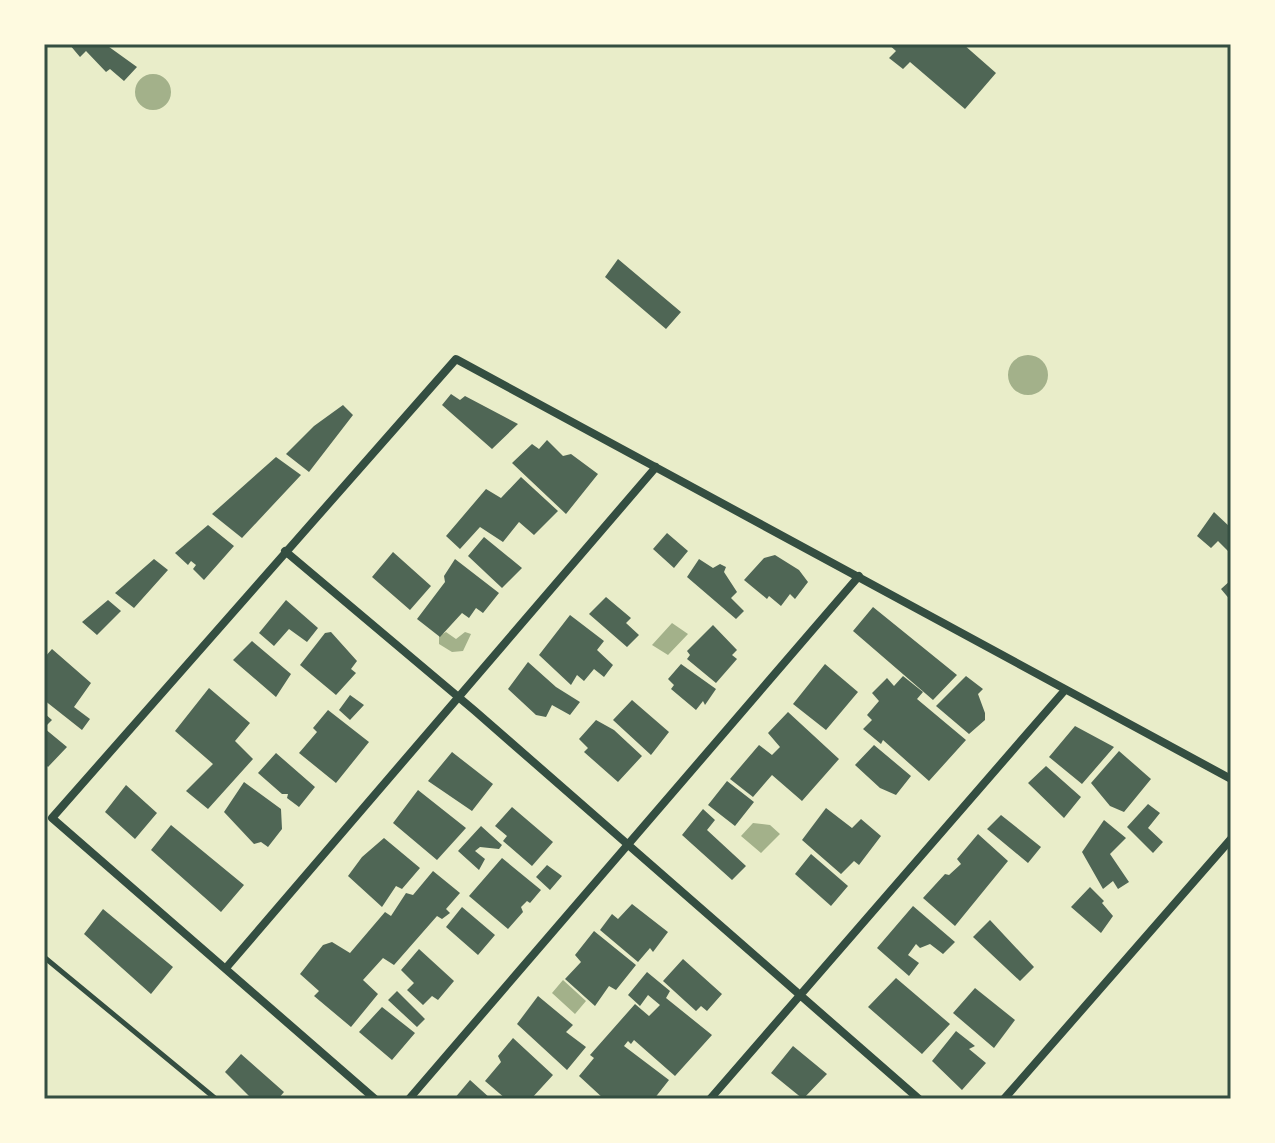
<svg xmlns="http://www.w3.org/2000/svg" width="1275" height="1143" viewBox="0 0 1275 1143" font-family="Poppins,sans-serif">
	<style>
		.water { fill: #a3b18a }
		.building { fill: #4f6655 }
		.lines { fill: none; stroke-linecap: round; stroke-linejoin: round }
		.path { stroke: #344e41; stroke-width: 5 }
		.minor { stroke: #344e41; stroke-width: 8 }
		.neatline { fill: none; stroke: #344e41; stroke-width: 3 }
	</style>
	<rect width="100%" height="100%" fill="#e9edc9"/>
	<path class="water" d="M135 92a18 18 0 1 1 36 0a18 18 0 1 1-36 0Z
		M1008 375a20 20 0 1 1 40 0a20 20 0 1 1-40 0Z
		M672,623L688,634L668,655L652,645Z
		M446,632L456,639L465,632L471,634L463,651L452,652L439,644V636Z
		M753,823L770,825L780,834L761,853L741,836Z
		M563,980L586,1001L575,1014L552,993Z"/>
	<path class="building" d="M69,44H105L137,67L124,81L110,69L106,72L86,51L80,57Z
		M888,44H963L996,73L965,109L910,62L903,69L889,58L896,51Z
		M618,259L681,312L666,329L605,277Z
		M451,394L460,400L465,396L518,424L492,449L442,405Z
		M343,405L353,415L309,472L286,454L314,426Z
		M547,440L563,456L571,454L598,474L566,514L512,463L532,444L539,449Z
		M276,457L301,475L242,538L212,514Z
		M521,477L558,511L534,535L519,522L503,542L480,527L460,549L446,536L486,489L501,498Z
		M1214,512L1231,528V554L1218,541L1211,548L1197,536Z
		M208,525L234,546L204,580L193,569L196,565L191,561L188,565L175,553Z
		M667,533L688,551L674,568L653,549Z
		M484,537L522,568L502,588L468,556Z
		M393,552L431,586L410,610L372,577Z
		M775,555L799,570L808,582L795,599L790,594L781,606L769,596L767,599L744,580L764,558Z
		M154,559L168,570L134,608L115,593Z
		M455,559L499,593L483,613L476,608L469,618L462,613L440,637L417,619L445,582L444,576Z
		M699,559L713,568L720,564L726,567L724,572L737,592L731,598L744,611L736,619L687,577Z
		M1231,580V601L1221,589Z
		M606,597L631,618L626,623L639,635L627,647L589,614Z
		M108,600L121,611L97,635L82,622Z
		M286,600L318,628L307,642L289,629L274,646L259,633Z
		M873,607L957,675L933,700L853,631Z
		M570,615L604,641L597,650L613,665L604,677L594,669L584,681L577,675L571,685L539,655Z
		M713,625L737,650L732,655L737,659L716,683L687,659L690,655L687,651Z
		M331,632L357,661L351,669L356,673L336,695L300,665L325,633Z
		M252,641L291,674L276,697L233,660Z
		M52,649L91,683L74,707L90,719L82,730L44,700V658Z
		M528,662L556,687L580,702L570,715L552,705L546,717L536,715L508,689Z
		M681,664L716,689L705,705L703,701L696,710L671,689L674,685L668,679Z
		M825,664L858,692L826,730L793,704Z
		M903,676L923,692L917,699L966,740L929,781L883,740L881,744L863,729L872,720L867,715L879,701L872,693L887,678L894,686Z
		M966,676L983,689L978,694L985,713V720L969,734L936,706Z
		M209,688L250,723L235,741L253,759L208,809L186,791L213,764L175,731Z
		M350,695L364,705L350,720L339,710Z
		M632,700L669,732L651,755L613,720Z
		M328,710L369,742L336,783L299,753L317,732L313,728Z
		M788,712L839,759L802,801L772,775L753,797L730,779L759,745L772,755L780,747L768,733Z
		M44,713L52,720L44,728L67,747L48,767L44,763Z
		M596,720L614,730L642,756L618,782L584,752L588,748L579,739Z
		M1075,726L1114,747L1082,784L1049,757Z
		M874,745L911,776L896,795L880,788L855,765Z
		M1119,751L1151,779L1124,812L1110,806L1091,783Z
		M452,752L493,784L472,811L428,781Z
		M276,753L315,787L299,807L287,798L288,794H282L258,773Z
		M1046,766L1081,797L1064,818L1028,783Z
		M727,781L754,802L735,826L708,805Z
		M244,782L281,809L282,829L268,847L261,842L254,844L224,812Z
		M126,785L157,813L135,839L105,812Z
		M418,790L466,828L437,860L393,823Z
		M1148,804L1160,813L1148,828L1163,842L1153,853L1127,827Z
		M512,807L553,842L532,866L503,841L507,836L495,826Z
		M826,808L852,828L861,819L881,836L859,865L854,861L841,874L802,840Z
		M703,809L715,820L707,830L746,866L732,880L682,835Z
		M1001,815L1041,847L1028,863L987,829Z
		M1104,820L1126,838L1110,854L1129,882L1118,889L1113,881L1103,889L1082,852Z
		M171,825L244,885L221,912L151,850Z
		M481,826L502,845L499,849L480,847L475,851L485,859L479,870L458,851Z
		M978,834L1008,861L955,926L923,898L945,874L949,875L961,864L957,859Z
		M384,838L420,868L402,889L396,886L382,907L348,876L362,857Z
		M811,854L848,886L831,906L795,874Z
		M502,858L541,890L530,903L527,901L521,907L523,912L508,929L469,896Z
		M547,865L562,876L550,890L536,877Z
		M433,871L460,893L446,909L450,913L442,919L437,916L394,965L383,958L363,980L378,994L351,1027L314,996L319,991L300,974L323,945L332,942L350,953L385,912L391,916L406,893L413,895Z
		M1090,887L1104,901L1102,903L1113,916L1101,933L1071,907Z
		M632,904L668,932L653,952L650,948L638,962L600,930L612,914L618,919Z
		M913,906L955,942L943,954L930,944L920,948L916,944L908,955L919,963L909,976L877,948Z
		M462,907L495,935L478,955L446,927Z
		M103,909L173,967L151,994L84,934Z
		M990,920L1034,967L1020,981L973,937Z
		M594,931L636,965L616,990L609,986L595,1006L565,979L581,962L575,955Z
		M419,949L454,981L438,1000L432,996L423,1005L407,990L414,983L401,970Z
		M683,959L722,994L707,1011L701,1006L696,1011L663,981Z
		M647,972L670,991L666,998L712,1035L675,1076L634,1040L631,1044L628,1041L624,1046L669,1080L654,1099H604L579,1076L594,1058L590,1055L635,1004L649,1016L660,1005L648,995L640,1006L628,995Z
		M896,978L950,1024L922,1054L868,1007Z
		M975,988L1015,1020L994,1048L953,1013Z
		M397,991L425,1019L417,1027L388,1000Z
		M538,996L573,1025L566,1032L586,1047L567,1070L517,1024Z
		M382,1007L415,1033L392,1060L359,1032Z
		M956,1031L975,1046L969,1049L986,1063L962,1090L932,1061Z
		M513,1038L553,1075L531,1099H506L485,1081L501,1062L498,1056Z
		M793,1046L827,1074L803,1099L771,1073Z
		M241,1054L284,1092L278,1099H252L225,1072Z
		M470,1080L491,1099H454Z"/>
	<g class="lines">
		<path class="path" d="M44,957L216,1099"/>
		<path class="minor" d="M285,551L475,711L919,1099
			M226,968L656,467
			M375,1099L52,818L456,359L1231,779
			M409,1099L859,576
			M710,1099L1065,690
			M1004,1099L1231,839"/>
	</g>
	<rect width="1275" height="1143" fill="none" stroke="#fefae0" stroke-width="92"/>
	<rect x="46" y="46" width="1183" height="1051" class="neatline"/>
</svg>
